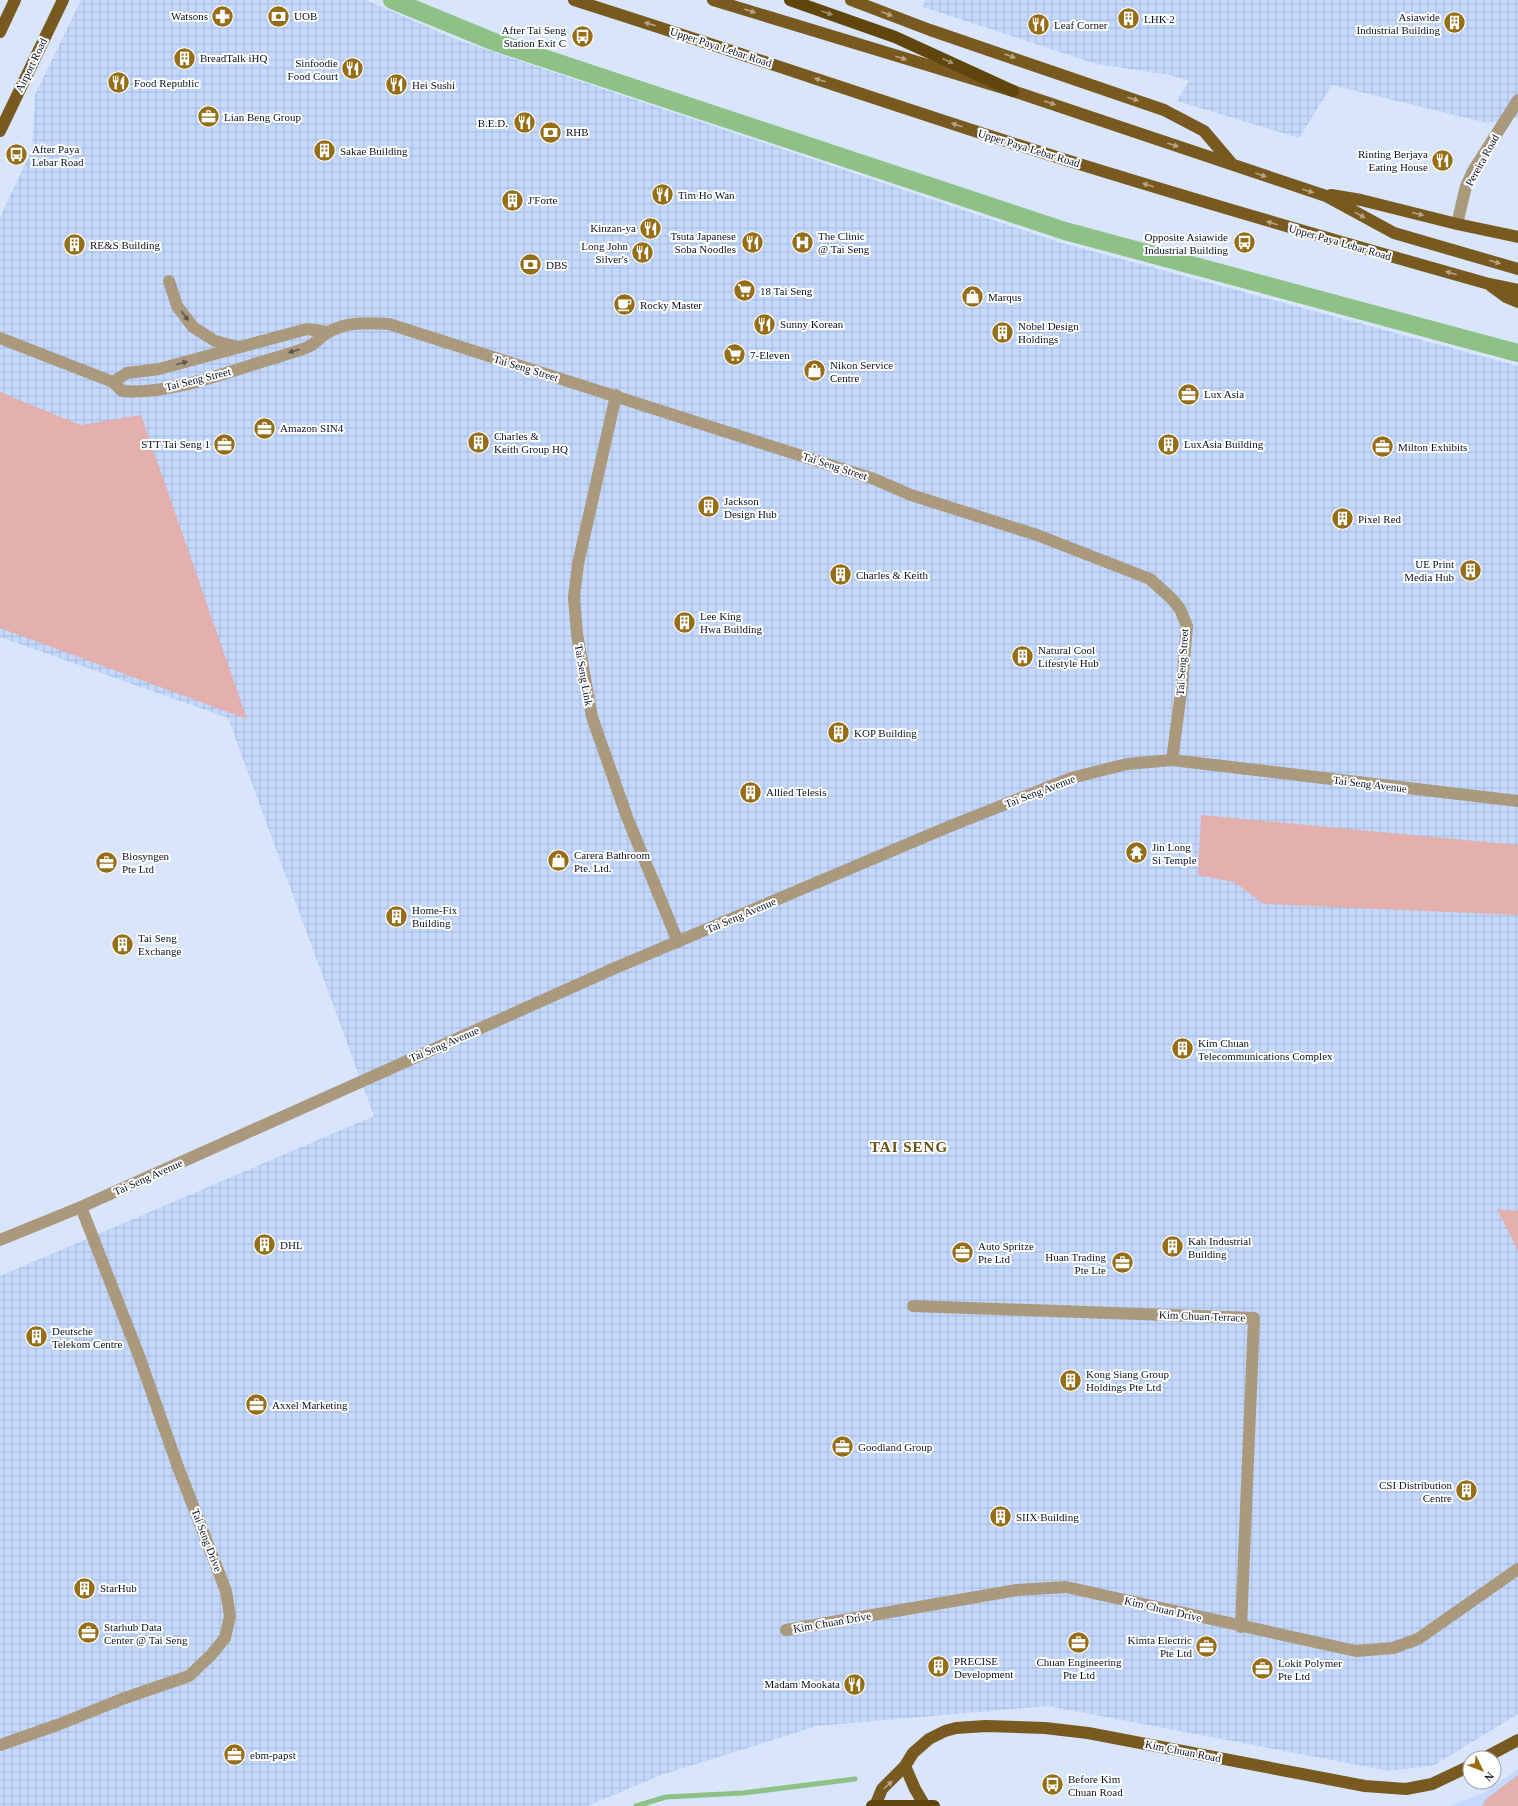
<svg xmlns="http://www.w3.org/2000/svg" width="1518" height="1806" viewBox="0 0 1518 1806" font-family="'Times New Roman',serif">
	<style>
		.built { fill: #c4d9fd }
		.industrial { fill: url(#industrial-grid) }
		.grass { fill: #e4b0ae }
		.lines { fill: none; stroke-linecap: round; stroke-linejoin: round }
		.stream { stroke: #8ec186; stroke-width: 5 }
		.canal { stroke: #8ec186; stroke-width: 18 }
		.minor { stroke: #aa997d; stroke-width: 12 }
		.major { stroke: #785a20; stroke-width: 12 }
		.highway { stroke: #60460c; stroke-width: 12 }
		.oneway { fill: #b5a484 }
		.oneway2 { fill: #a0906d }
		.oneway3 { fill: #595650 }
		.labels { text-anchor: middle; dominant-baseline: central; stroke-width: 4; stroke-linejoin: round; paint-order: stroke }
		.poi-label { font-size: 11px; fill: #081224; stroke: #fff; text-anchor: start }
		.street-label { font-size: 11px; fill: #081224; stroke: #fff }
		.district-label { font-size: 15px; font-weight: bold; letter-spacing: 1px; fill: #684d14; stroke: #fff }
	</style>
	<defs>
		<pattern id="industrial-grid" width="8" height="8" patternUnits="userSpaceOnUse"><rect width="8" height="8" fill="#c4d9fd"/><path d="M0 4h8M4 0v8" fill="none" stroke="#a7b9d9"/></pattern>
	</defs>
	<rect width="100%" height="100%" fill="#d8e5fa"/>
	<path class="built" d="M1518,1769V1806H1450L1486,1792Z"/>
	<path class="industrial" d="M81,0H366L455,39L1058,242L1518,366V1714L1434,1765L1390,1771L1048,1706L817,1726L661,1775L587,1806H0V1276L374,1116L228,718L0,637V217L32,150L35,95Z
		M925,0H1518V117L1487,123L1332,85L1299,138L1177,101L1189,81L1170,75L1097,64L923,7Z"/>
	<path class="grass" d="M0,392L80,425L141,415L247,719L0,628Z
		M1201,815L1518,845V915L1264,904L1234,882L1198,875Z
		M1497,1209L1518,1211V1251Z
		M1518,1775V1806H1482L1485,1800Z"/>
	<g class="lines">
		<path class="stream" d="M636,1806L666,1797L743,1793L855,1779"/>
		<path class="canal" d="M392,0L492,41L1065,231L1518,353"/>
		<path class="minor" d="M1457,224L1466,186L1473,171L1518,100
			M169,281L177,306L193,327L215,341L238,347
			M0,338L113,382L122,391C164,395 221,375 261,362C277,357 293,353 308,347C315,344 320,337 327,333C347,321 368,323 389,324L874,479L911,495L1037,535L1150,579L1172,599L1180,609L1187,626L1182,685L1172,760
			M113,382L127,373L159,369L307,329L328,332
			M616,395L578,564L574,597L577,634L592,717L627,817L678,942
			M0,1240L81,1207L615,968L948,827L1071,778L1127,764L1172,760L1518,801
			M913,1306L1254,1318L1241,1627
			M786,1630L1017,1590L1066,1587L1356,1651L1393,1648L1418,1639L1518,1569
			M0,1745L60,1724L122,1699L189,1676L211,1655L225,1638L230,1616L226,1591L178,1467L139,1356L81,1207"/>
		<path class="major" d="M574,0C713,44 851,91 990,136C1155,189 1322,237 1489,284L1518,290
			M713,0L1013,91L1326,196L1394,233L1518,269
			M851,0L930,30L1164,110L1204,131L1232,164
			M0,32L15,0
			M0,131L63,0
			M1331,195L1361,200L1457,224L1518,237
			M1491,286L1506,297L1518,302
			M1484,1758L1518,1740
			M905,1766L915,1789L925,1806
			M875,1806L882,1789L905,1766L913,1753L929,1739L945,1731L956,1728L986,1726L1045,1728L1088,1733L1365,1786L1406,1789L1432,1784L1470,1766"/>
		<path class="highway" d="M790,0L895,37L1013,91
			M872,1806H934"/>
	</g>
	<defs><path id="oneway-solid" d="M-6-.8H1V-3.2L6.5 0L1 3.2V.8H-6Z"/></defs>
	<g class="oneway">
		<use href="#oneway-solid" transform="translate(750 11) rotate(17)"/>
		<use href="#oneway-solid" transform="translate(887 14) rotate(21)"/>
		<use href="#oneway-solid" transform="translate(650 24) rotate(-162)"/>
		<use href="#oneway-solid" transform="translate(1010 56) rotate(20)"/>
		<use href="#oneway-solid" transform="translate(901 58) rotate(17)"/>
		<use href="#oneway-solid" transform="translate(820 80) rotate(-162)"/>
		<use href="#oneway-solid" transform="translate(1133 99) rotate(18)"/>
		<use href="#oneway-solid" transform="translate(1050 103) rotate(19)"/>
		<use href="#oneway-solid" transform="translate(957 125) rotate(-162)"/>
		<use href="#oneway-solid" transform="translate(1173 145) rotate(19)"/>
		<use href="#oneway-solid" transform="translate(1261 175) rotate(20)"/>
		<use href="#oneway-solid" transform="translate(1148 185) rotate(-163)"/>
		<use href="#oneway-solid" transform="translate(1308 191) rotate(17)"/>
		<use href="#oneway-solid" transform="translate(1418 214) rotate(14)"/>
		<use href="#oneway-solid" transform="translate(1360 215) rotate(29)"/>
		<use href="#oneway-solid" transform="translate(1272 223) rotate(-164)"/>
		<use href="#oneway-solid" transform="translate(1495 262) rotate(16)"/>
		<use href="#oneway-solid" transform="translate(1451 273) rotate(-164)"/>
		<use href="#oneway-solid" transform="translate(888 1785) rotate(-42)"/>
	</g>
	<g class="oneway2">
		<use href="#oneway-solid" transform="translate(827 13) rotate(19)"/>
		<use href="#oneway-solid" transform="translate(948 61) rotate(25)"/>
	</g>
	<g class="oneway3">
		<use href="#oneway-solid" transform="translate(185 316) rotate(53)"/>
		<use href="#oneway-solid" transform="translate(294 351) rotate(162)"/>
		<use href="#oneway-solid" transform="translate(182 363) rotate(-15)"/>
	</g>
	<defs>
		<symbol id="pharmacy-disc" viewBox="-11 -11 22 22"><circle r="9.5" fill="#966e18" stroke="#fff"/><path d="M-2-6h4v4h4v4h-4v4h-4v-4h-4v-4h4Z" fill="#fff"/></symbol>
		<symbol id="bank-disc" viewBox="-11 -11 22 22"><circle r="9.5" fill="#966e18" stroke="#fff"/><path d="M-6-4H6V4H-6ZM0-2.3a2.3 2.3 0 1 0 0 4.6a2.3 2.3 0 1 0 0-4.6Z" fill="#fff"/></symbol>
		<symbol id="building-disc" viewBox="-11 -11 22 22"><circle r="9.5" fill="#966e18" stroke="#fff"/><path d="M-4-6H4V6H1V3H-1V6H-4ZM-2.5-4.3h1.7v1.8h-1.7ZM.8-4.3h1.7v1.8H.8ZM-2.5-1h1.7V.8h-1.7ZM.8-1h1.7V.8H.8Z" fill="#fff"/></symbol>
		<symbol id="restaurant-disc" viewBox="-11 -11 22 22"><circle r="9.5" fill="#966e18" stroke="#fff"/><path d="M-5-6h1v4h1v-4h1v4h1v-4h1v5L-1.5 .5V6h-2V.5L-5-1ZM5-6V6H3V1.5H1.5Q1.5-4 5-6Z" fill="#fff"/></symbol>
		<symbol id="bus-disc" viewBox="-11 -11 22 22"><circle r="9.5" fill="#966e18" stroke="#fff"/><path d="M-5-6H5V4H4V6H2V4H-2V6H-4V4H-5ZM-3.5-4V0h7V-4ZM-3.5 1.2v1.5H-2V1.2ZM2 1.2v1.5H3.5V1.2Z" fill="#fff"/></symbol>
		<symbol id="office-disc" viewBox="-11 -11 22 22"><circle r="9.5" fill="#966e18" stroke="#fff"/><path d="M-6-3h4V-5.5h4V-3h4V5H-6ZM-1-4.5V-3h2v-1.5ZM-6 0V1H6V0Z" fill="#fff"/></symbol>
		<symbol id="hospital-disc" viewBox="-11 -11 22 22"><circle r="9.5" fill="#966e18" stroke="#fff"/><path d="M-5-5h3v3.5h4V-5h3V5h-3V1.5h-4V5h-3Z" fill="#fff"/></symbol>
		<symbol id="supermarket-disc" viewBox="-11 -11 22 22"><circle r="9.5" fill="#966e18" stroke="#fff"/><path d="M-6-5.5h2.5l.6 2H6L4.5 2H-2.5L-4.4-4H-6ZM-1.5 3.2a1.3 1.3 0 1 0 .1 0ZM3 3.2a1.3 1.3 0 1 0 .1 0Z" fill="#fff"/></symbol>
		<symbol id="shop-disc" viewBox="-11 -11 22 22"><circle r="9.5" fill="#966e18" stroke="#fff"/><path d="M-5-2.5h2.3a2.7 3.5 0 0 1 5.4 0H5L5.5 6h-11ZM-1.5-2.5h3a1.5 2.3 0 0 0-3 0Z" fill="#fff"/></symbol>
		<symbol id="cafe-disc" viewBox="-11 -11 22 22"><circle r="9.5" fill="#966e18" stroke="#fff"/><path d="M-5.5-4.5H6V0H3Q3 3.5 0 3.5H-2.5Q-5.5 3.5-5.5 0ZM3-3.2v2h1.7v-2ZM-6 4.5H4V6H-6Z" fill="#fff"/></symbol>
		<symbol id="temple-disc" viewBox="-11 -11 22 22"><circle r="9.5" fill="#966e18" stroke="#fff"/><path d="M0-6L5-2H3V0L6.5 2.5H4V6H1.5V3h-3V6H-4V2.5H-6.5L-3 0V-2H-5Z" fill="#fff"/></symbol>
	</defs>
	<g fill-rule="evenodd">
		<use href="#pharmacy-disc" x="210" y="4" width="25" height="25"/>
		<use href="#bank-disc" x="266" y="4" width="25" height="25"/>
		<use href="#building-disc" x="1116" y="6" width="25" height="25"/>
		<use href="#building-disc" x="1442" y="10" width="25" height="25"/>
		<use href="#restaurant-disc" x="1026" y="12" width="25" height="25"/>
		<use href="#bus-disc" x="570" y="24" width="25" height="25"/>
		<use href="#building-disc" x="172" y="46" width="25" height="25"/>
		<use href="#restaurant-disc" x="340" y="56" width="25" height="25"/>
		<use href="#restaurant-disc" x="106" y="70" width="25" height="25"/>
		<use href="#restaurant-disc" x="384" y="72" width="25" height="25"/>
		<use href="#office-disc" x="196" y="104" width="25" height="25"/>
		<use href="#restaurant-disc" x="512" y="110" width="25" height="25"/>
		<use href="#bank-disc" x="538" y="120" width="25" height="25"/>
		<use href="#building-disc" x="312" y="138" width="25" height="25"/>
		<use href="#bus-disc" x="4" y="142" width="25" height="25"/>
		<use href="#restaurant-disc" x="1430" y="148" width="25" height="25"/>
		<use href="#restaurant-disc" x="650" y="182" width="25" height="25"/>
		<use href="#building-disc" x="500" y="188" width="25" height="25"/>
		<use href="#restaurant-disc" x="638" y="216" width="25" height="25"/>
		<use href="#restaurant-disc" x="740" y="230" width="25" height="25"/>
		<use href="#hospital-disc" x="790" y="230" width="25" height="25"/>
		<use href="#bus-disc" x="1232" y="230" width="25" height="25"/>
		<use href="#building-disc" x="62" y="232" width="25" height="25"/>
		<use href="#restaurant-disc" x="630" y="240" width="25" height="25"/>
		<use href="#bank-disc" x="518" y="252" width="25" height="25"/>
		<use href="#supermarket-disc" x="732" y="278" width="25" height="25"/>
		<use href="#shop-disc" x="960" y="284" width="25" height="25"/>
		<use href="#cafe-disc" x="612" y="292" width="25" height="25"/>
		<use href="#restaurant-disc" x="752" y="312" width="25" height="25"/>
		<use href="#building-disc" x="990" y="320" width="25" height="25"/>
		<use href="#supermarket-disc" x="722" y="342" width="25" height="25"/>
		<use href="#shop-disc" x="802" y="358" width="25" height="25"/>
		<use href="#office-disc" x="1176" y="382" width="25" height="25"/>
		<use href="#office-disc" x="252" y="416" width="25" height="25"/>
		<use href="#building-disc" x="466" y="430" width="25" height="25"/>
		<use href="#office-disc" x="212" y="432" width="25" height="25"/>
		<use href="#building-disc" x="1156" y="432" width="25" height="25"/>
		<use href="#office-disc" x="1370" y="434" width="25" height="25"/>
		<use href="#building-disc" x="696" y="494" width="25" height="25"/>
		<use href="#building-disc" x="1330" y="506" width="25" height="25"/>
		<use href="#building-disc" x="1458" y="558" width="25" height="25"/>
		<use href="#building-disc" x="828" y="562" width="25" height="25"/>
		<use href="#building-disc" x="672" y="610" width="25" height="25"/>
		<use href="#building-disc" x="1010" y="644" width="25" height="25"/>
		<use href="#building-disc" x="826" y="720" width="25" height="25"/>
		<use href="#building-disc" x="738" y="780" width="25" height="25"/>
		<use href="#temple-disc" x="1124" y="840" width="25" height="25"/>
		<use href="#shop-disc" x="546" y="848" width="25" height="25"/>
		<use href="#office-disc" x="94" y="850" width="25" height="25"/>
		<use href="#building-disc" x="384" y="904" width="25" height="25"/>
		<use href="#building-disc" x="110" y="932" width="25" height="25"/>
		<use href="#building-disc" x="1170" y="1036" width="25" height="25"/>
		<use href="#building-disc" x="252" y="1232" width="25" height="25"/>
		<use href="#building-disc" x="1160" y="1234" width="25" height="25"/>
		<use href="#office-disc" x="950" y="1240" width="25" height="25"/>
		<use href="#office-disc" x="1110" y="1250" width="25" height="25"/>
		<use href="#building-disc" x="24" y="1324" width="25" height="25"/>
		<use href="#building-disc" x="1058" y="1368" width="25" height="25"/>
		<use href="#office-disc" x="244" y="1392" width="25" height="25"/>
		<use href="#office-disc" x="830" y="1434" width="25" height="25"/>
		<use href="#building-disc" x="1454" y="1478" width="25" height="25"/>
		<use href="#building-disc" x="988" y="1504" width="25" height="25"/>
		<use href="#building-disc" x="72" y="1576" width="25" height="25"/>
		<use href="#office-disc" x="76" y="1620" width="25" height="25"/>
		<use href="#office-disc" x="1066" y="1630" width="25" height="25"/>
		<use href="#office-disc" x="1194" y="1634" width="25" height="25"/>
		<use href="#building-disc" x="926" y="1654" width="25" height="25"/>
		<use href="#office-disc" x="1250" y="1656" width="25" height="25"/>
		<use href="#restaurant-disc" x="842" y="1672" width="25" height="25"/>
		<use href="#office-disc" x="222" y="1742" width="25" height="25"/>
		<use href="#bus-disc" x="1040" y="1772" width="25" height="25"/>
	</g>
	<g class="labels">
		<g class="poi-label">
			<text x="208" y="16" text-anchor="end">Watsons</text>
			<text x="294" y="16">UOB</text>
			<text x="1440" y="17" text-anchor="end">Asiawide<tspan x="1440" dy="13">Industrial Building</tspan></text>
			<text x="1144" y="19">LHK 2</text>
			<text x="1054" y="25">Leaf Corner</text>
			<text x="566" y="30" text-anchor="end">After Tai Seng<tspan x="566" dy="13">Station Exit C</tspan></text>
			<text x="200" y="58">BreadTalk iHQ</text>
			<text x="338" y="63" text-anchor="end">Sinfoodie<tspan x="338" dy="13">Food Court</tspan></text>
			<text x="134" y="83">Food Republic</text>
			<text x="412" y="85">Hei Sushi</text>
			<text x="224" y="117">Lian Beng Group</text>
			<text x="508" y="123" text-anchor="end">B.E.D.</text>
			<text x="566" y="132">RHB</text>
			<text x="32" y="149">After Paya<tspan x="32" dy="13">Lebar Road</tspan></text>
			<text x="340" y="151">Sakae Building</text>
			<text x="1428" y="154" text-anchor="end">Rinting Berjaya<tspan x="1428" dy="13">Eating House</tspan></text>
			<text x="678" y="195">Tim Ho Wan</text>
			<text x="528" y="200">J'Forte</text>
			<text x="636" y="228" text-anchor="end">Kinzan-ya</text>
			<text x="736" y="236" text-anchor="end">Tsuta Japanese<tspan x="736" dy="13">Soba Noodles</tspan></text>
			<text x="818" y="236">The Clinic<tspan x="818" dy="13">@ Tai Seng</tspan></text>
			<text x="1228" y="237" text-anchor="end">Opposite Asiawide<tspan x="1228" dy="13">Industrial Building</tspan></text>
			<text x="90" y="245">RE&amp;S Building</text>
			<text x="628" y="246" text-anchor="end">Long John<tspan x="628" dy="13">Silver's</tspan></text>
			<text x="546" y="265">DBS</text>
			<text x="760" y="291">18 Tai Seng</text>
			<text x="988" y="297">Marqus</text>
			<text x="640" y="305">Rocky Master</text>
			<text x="780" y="324">Sunny Korean</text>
			<text x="1018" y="326">Nobel Design<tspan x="1018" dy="13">Holdings</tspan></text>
			<text x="750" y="355">7-Eleven</text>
			<text x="830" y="365">Nikon Service<tspan x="830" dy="13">Centre</tspan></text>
			<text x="1204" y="394">Lux Asia</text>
			<text x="280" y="428">Amazon SIN4</text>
			<text x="494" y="436">Charles &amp;<tspan x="494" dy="13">Keith Group HQ</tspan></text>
			<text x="210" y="444" text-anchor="end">STT Tai Seng 1</text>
			<text x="1184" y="444">LuxAsia Building</text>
			<text x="1398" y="447">Milton Exhibits</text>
			<text x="724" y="501">Jackson<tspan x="724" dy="13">Design Hub</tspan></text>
			<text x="1358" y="519">Pixel Red</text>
			<text x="1454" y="564" text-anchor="end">UE Print<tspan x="1454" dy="13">Media Hub</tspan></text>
			<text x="856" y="575">Charles &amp; Keith</text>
			<text x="700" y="616">Lee King<tspan x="700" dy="13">Hwa Building</tspan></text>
			<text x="1038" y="650">Natural Cool<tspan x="1038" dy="13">Lifestyle Hub</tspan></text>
			<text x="854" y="733">KOP Building</text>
			<text x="766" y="792">Allied Telesis</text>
			<text x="1152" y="847">Jin Long<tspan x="1152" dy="13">Si Temple</tspan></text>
			<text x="574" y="855">Carera Bathroom<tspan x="574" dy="13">Pte. Ltd.</tspan></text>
			<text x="122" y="856">Biosyngen<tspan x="122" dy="13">Pte Ltd</tspan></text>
			<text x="412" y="910">Home-Fix<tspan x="412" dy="13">Building</tspan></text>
			<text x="138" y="938">Tai Seng<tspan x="138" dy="13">Exchange</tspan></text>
			<text x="1198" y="1043">Kim Chuan<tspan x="1198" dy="13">Telecommunications Complex</tspan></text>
			<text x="1188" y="1241">Kah Industrial<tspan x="1188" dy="13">Building</tspan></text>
			<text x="280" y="1245">DHL</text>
			<text x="978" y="1246">Auto Spritze<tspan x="978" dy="13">Pte Ltd</tspan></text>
			<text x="1106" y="1257" text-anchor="end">Huan Trading<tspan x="1106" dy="13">Pte Lte</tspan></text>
			<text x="52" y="1331">Deutsche<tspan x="52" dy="13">Telekom Centre</tspan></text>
			<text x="1086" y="1374">Kong Siang Group<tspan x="1086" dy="13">Holdings Pte Ltd</tspan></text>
			<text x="272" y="1405">Axxel Marketing</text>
			<text x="858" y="1447">Goodland Group</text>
			<text x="1452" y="1485" text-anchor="end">CSI Distribution<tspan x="1452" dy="13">Centre</tspan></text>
			<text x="1016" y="1517">SIIX Building</text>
			<text x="100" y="1588">StarHub</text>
			<text x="104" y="1627">Starhub Data<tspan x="104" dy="13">Center @ Tai Seng</tspan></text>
			<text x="1192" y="1640" text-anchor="end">Kimta Electric<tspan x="1192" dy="13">Pte Ltd</tspan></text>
			<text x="954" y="1661">PRECISE<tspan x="954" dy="13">Development</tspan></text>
			<text x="1079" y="1662" text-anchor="middle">Chuan Engineering<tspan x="1079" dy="13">Pte Ltd</tspan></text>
			<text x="1278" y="1663">Lokit Polymer<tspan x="1278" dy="13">Pte Ltd</tspan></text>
			<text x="840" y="1684" text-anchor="end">Madam Mookata</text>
			<text x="250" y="1755">ebm-papst</text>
			<text x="1068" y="1779">Before Kim<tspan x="1068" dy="13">Chuan Road</tspan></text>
		</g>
		<g class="street-label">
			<text transform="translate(721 47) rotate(18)">Upper Paya Lebar Road</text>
			<text transform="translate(31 65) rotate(-64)">Airport Road</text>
			<text transform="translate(1029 148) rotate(17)">Upper Paya Lebar Road</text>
			<text transform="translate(1482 160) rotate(-61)">Pereira Road</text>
			<text transform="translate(1340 242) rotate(16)">Upper Paya Lebar Road</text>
			<text transform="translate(526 368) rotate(17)">Tai Seng Street</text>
			<text transform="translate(198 379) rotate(-14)">Tai Seng Street</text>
			<text transform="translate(835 466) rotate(18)">Tai Seng Street</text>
			<text transform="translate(1182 662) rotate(-86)">Tai Seng Street</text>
			<text transform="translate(584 675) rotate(80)">Tai Seng Link</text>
			<text transform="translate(1370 784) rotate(7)">Tai Seng Avenue</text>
			<text transform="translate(1040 791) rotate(-21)">Tai Seng Avenue</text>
			<text transform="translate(741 915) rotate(-23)">Tai Seng Avenue</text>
			<text transform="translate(444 1044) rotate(-23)">Tai Seng Avenue</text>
			<text transform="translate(148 1177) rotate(-24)">Tai Seng Avenue</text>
			<text transform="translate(1202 1316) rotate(2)">Kim Chuan Terrace</text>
			<text transform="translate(207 1540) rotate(69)">Tai Seng Drive</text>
			<text transform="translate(1163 1609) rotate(13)">Kim Chuan Drive</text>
			<text transform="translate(832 1622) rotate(-10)">Kim Chuan Drive</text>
			<text transform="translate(1183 1751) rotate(11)">Kim Chuan Road</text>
		</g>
		<g class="district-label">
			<text x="909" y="1147">TAI SENG</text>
		</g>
	</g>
	<g transform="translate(1482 1770) rotate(133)"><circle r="19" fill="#ffffff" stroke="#9ca0a7"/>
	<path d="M0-3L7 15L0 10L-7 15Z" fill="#966e18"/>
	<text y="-6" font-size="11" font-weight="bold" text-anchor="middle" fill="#081224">N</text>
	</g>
</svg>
